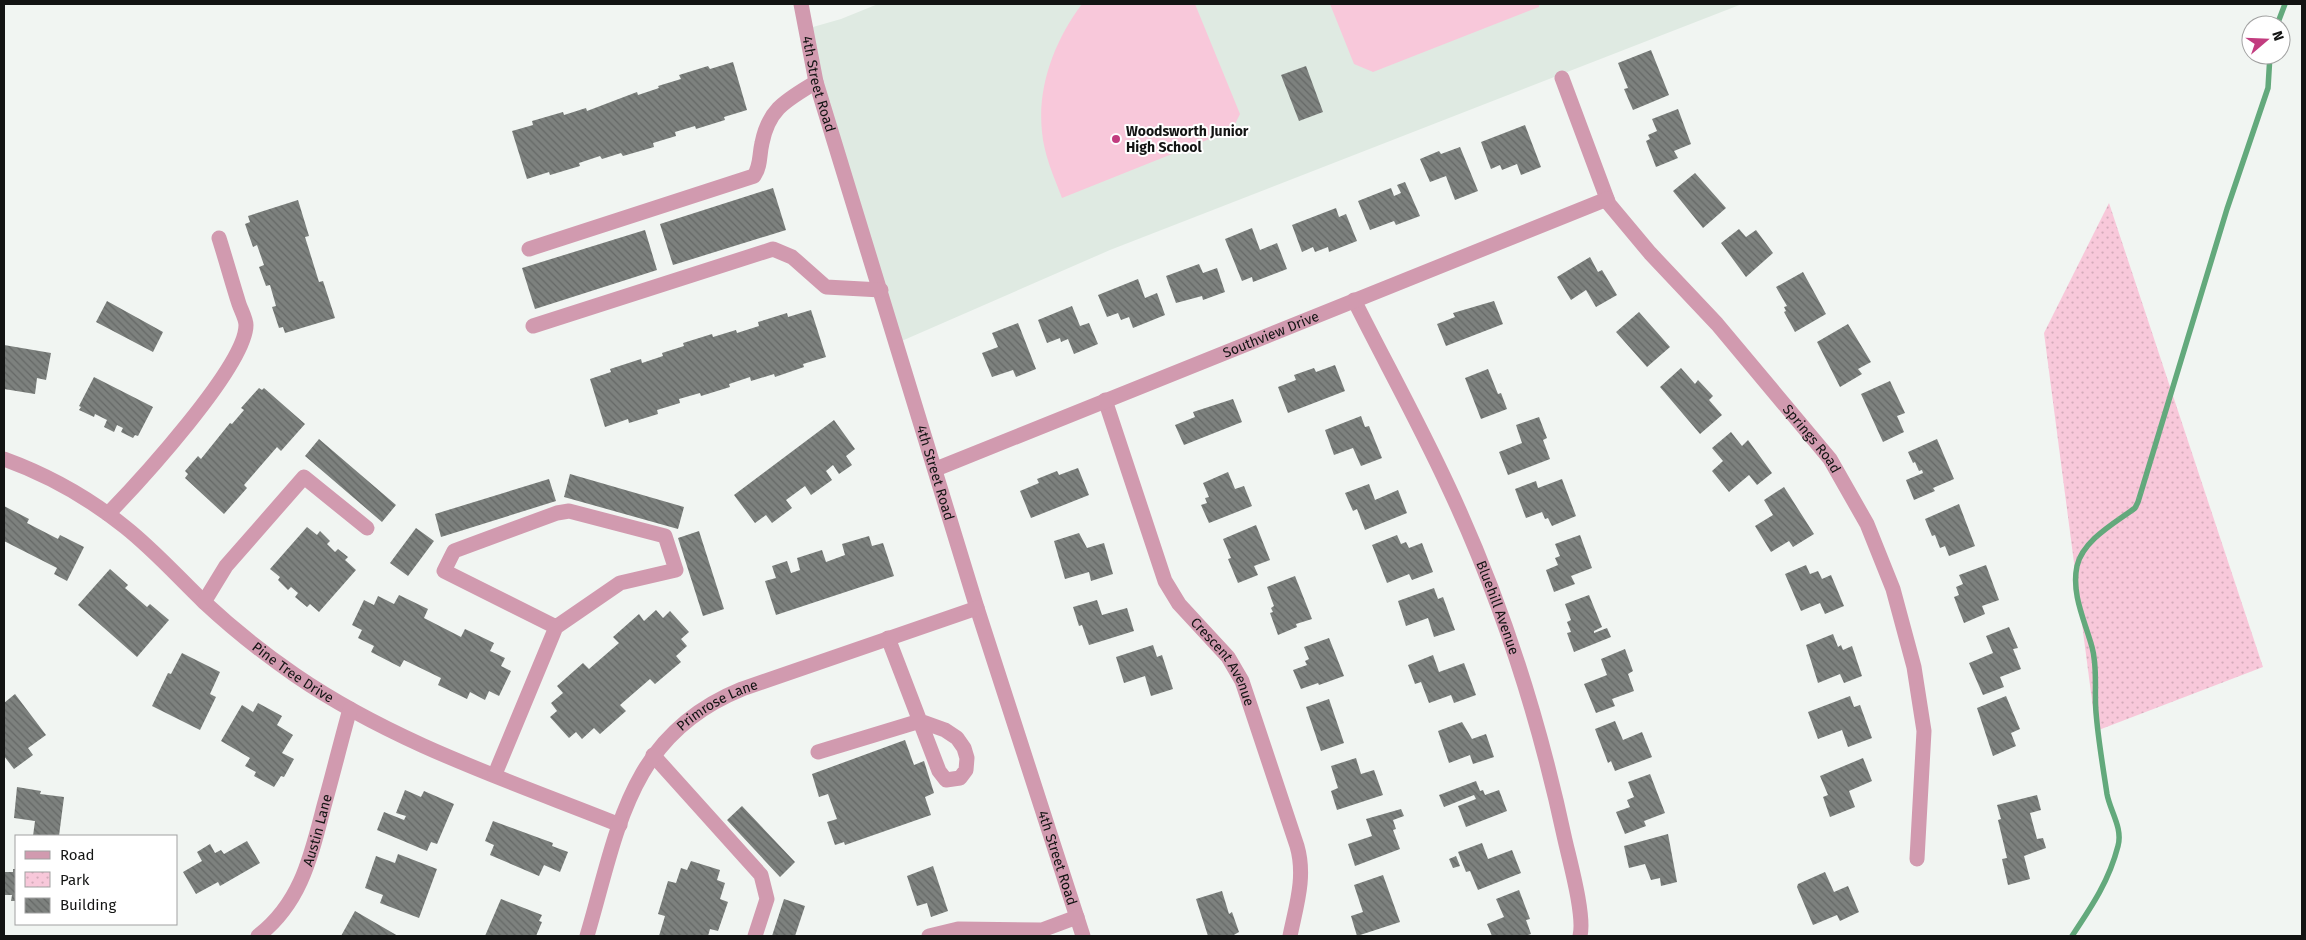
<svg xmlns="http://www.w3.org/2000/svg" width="2306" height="940" viewBox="0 0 2306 940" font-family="'Fira Sans',sans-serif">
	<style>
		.built { fill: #dfeae2 }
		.park { fill: url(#park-dots) }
		.garden { fill: #f8c8da }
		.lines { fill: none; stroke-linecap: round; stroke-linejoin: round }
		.stream { stroke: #63a97c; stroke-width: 5.5 }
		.building { fill: url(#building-back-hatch) }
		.minor { stroke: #d19aaf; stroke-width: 15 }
		.poi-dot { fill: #c23c7f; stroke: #fff; stroke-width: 2 }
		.labels { text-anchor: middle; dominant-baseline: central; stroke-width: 4; stroke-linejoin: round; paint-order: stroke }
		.street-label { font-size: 14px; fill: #131413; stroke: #fff }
		.poi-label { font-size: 14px; font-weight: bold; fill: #131413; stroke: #fff; text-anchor: start }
	</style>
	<defs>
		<pattern id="park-dots" width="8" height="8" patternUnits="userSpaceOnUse" patternTransform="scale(1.25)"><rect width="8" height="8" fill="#f8c8da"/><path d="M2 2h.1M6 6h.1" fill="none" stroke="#d4abba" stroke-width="1.8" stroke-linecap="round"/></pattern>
		<pattern id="building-back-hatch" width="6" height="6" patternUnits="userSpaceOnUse" patternTransform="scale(1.25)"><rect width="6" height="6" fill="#7d817e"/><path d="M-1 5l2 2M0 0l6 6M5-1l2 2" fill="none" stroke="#656866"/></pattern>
	</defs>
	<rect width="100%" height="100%" fill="#f1f5f2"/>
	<path class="built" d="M878,4H1742L1110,250L897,343L806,29L841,19Z"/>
	<path class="park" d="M2109,203L2263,667L2096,731L2044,333Z"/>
	<path class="garden" d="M1082,4H1195L1240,114L1232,130L1062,198C1054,177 1044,155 1042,132C1037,86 1055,40 1082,4Z
		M1330,4H1539V7L1373,72L1354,64Z"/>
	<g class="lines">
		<path class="stream" d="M2277,25L2285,4
			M2072,936C2092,906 2109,881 2118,846C2123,828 2110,811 2107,794C2103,767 2098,739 2096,712C2094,691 2098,668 2092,647C2085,621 2071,594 2077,566C2083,540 2115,523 2135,508L2138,502L2227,209L2268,88L2270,55"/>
	</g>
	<path class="building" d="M1651,50L1669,95L1633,110L1624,89L1628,88L1618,63Z
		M733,62L747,110L724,117L725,120L696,129L695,126L675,132L676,136L653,143L654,147L623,156L621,153L602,159L600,156L579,163L580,166L550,175L549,172L527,179L512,131L533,125L532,121L563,112L564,115L586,108L587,111L637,92L638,95L659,88L658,86L681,79L679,75L708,66L710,69Z
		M1306,66L1323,112L1299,121L1281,75Z
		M1678,109L1691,144L1674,151L1678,158L1656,167L1646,141L1650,139L1648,135L1657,131L1652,119Z
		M1525,125L1541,167L1521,175L1517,164L1502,170L1500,165L1491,169L1481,142Z
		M1460,147L1478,191L1455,200L1446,176L1430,182L1420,159L1439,151L1441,154Z
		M1695,173L1726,208L1703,228L1673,191Z
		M1405,182L1420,216L1396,225L1394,221L1370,230L1358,201L1391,188L1394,196L1401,193L1397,185Z
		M773,188L786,230L673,265L660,224Z
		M298,200L309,236L305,237L319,282L323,281L335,318L285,333L283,327L279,328L272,307L276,306L270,285L266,286L259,267L264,265L257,245L253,247L245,224L250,222L248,216Z
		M1336,208L1339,217L1346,214L1357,241L1329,252L1328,247L1315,252L1313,247L1302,252L1292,225Z
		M1252,228L1260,250L1277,243L1287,269L1253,282L1252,277L1242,281L1225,239Z
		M1739,229L1746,237L1756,230L1773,253L1746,277L1721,243Z
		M645,230L657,270L535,309L522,268Z
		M1590,257L1598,272L1602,270L1617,295L1596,307L1586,290L1571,300L1557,277Z
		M1199,264L1203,273L1217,268L1225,292L1203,300L1202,296L1176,303L1166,276Z
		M1803,272L1826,314L1795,332L1784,312L1786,311L1784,307L1787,306L1776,287Z
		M1138,279L1145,298L1157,293L1165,315L1133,328L1129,317L1121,320L1118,313L1107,317L1098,295Z
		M107,301L163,332L153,352L96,322Z
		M1494,301L1503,324L1446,346L1437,324L1455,317L1453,313Z
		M1072,306L1080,326L1089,323L1098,344L1074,354L1068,339L1061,342L1060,338L1047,343L1038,320Z
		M811,310L826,357L803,364L804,367L775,377L774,374L751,381L750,377L729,384L730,387L701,396L700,393L679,399L680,403L657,410L658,414L629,423L628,419L605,427L590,379L611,372L610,369L641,359L642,363L663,356L662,353L684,346L683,343L712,334L713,337L736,330L737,333L759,326L758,322L787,313L788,317Z
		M1639,312L1670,347L1647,367L1616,332Z
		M1018,323L1036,369L1016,377L1013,370L992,377L982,353L998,347L992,333Z
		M1848,324L1871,362L1858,369L1862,374L1840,387L1817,342Z
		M4,345L51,353L46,380L37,378L35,394L4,389Z
		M1335,365L1345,391L1288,413L1278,387L1296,380L1294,375L1314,368L1316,372Z
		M1681,368L1695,384L1698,380L1713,396L1709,400L1722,415L1700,434L1660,387Z
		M1488,369L1498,394L1501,393L1507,409L1481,419L1465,378Z
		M94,377L153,407L138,436L135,435L133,438L121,432L123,428L117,425L114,432L104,427L107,420L95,414L94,417L79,410L81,407L79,406Z
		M1890,381L1905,413L1897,416L1904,432L1883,442L1861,394Z
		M259,388L262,390L264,388L305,424L281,451L277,447L244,485L247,488L224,514L185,478L188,474L185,471L198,456L201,459L230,423L232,424L244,410L241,408Z
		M1233,399L1242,422L1184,445L1175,425L1195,417L1193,412Z
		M1361,416L1365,427L1369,426L1382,458L1361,466L1353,448L1334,455L1325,430Z
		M1539,417L1547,438L1543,440L1550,459L1508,475L1499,452L1522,443L1516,425Z
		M834,420L855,449L846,456L852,465L839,474L833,465L826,471L832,480L811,495L805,486L786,500L792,508L772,523L766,515L755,523L734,495Z
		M1731,432L1742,446L1748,440L1772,473L1757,485L1749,475L1729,492L1712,471L1723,461L1712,448Z
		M319,439L396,505L382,522L305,456Z
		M1937,439L1954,479L1933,488L1935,491L1914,500L1906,480L1923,473L1922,470L1919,471L1915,462L1913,463L1908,452Z
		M1078,468L1089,495L1031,518L1020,491L1039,483L1037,479L1057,471L1059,475Z
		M1228,472L1235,489L1244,486L1252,506L1209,523L1201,505L1207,503L1205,498L1209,497L1203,483Z
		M570,474L684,507L678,529L564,497Z
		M549,479L556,501L441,537L435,514Z
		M1562,479L1576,516L1552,526L1548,518L1545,519L1542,512L1526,518L1515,489L1536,481L1538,488Z
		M1369,484L1375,500L1398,490L1407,513L1365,530L1357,509L1353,511L1345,493Z
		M1784,487L1814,534L1793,547L1789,541L1771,552L1755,526L1773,515L1764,500Z
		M1959,504L1975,546L1949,556L1945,546L1940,548L1935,535L1932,536L1925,519Z
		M4,506L29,519L27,523L58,539L60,535L84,547L67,581L54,574L57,568L4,541Z
		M1256,525L1270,560L1254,566L1258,575L1238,583L1228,559L1231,558L1223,539Z
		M307,527L317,535L320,531L330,541L327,544L335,552L338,549L348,557L345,560L356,570L319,612L310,604L307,607L295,597L298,593L291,587L288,590L278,580L280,577L270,569Z
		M416,528L434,541L408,576L390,563Z
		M699,531L724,609L703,616L678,538Z
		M1079,533L1087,548L1104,543L1113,574L1091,581L1089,572L1065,579L1054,541Z
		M1397,535L1401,544L1406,542L1409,548L1422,543L1433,572L1412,580L1409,574L1387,583L1372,545Z
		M1580,535L1592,568L1571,576L1575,584L1554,592L1546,570L1558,565L1555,558L1560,556L1555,544Z
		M869,536L872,546L883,543L894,576L776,615L765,581L776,578L772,566L787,561L791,573L800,570L797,558L822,550L826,562L845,555L842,544Z
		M1806,565L1810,574L1818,571L1822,579L1831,575L1844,606L1825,614L1820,603L1801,611L1785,574Z
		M1986,565L1999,600L1982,606L1985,614L1964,623L1954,597L1959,595L1956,587L1963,584L1959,575Z
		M110,569L128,585L125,588L147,607L150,604L169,620L137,657L78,605Z
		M1295,576L1312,619L1296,624L1297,627L1278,635L1270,613L1273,612L1271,608L1274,606L1267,587Z
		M1434,588L1438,599L1443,597L1455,630L1434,637L1428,618L1406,626L1398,601Z
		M399,595L428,609L424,618L461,637L465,629L494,643L490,651L505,658L501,666L511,671L499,696L489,691L485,700L470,692L467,699L438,685L441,678L404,660L400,667L371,652L374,646L358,638L362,630L352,625L364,600L374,605L378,596L394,604Z
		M1589,595L1602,627L1594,631V633L1607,628L1611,637L1574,652L1567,633L1571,632L1567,622L1571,620L1565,604Z
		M1097,600L1102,615L1127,608L1134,631L1089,645L1082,625L1079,626L1073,607Z
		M656,610L663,618L670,611L689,632L681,639L687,646L676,656L681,662L655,684L650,679L620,705L626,711L600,734L594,728L582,739L576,732L569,738L550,717L557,711L551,703L563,693L557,686L583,663L589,669L619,643L613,637L639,614L644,621Z
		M2009,627L2018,648L2013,649L2021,669L2000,677L2004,687L1983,695L1969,663L1993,653L1986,636Z
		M1833,634L1838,647L1841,645L1843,650L1852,646L1862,676L1844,683L1840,674L1818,683L1806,645Z
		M1329,638L1344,676L1319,685L1318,683L1301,689L1293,670L1307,665L1305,661L1309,659L1304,647Z
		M1153,645L1157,657L1162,655L1173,689L1151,696L1145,676L1124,683L1116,657Z
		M1625,649L1633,671L1628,674L1634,691L1612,699L1615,706L1596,713L1584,684L1607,675L1601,659Z
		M182,653L220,672L210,694L216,697L200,730L152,706L168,673L171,674Z
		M1433,655L1439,672L1464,663L1476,695L1454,703L1451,695L1429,703L1421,682L1415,684L1408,665Z
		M15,694L46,735L28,748L33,755L14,769L4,756V703Z
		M1850,696L1854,707L1860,705L1872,738L1848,747L1842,730L1818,739L1808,712Z
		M2006,696L2020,729L2011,733L2016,746L1993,756L1977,708Z
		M1329,699L1344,743L1321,751L1306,707Z
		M258,703L282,716L277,725L293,735L282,753L294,759L284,777L281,776L274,787L254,776L256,772L245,766L250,758L221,741L242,705L253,712Z
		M1615,721L1623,740L1642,732L1652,757L1615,771L1611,761L1608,763L1595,729Z
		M1462,722L1472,739L1486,734L1494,757L1473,764L1470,755L1449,763L1438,731Z
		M905,740L914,765L924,761L934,793L925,797L931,815L845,845L844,842L835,845L827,822L837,819L828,794L819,797L812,774Z
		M1356,758L1361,774L1374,770L1383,795L1337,810L1331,791L1338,788L1331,766Z
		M1863,758L1872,781L1849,791L1855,807L1830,817L1823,797L1828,795L1820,776Z
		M1650,774L1665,813L1644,821L1646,826L1625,834L1616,812L1630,807L1627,800L1634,797L1628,782Z
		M1476,781L1480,791L1483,790L1485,795L1499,790L1507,811L1466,827L1458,806L1476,799L1474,795L1444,807L1439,795Z
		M17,787L41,791L40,794L64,797L59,836H33L35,821L14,818Z
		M405,790L421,797L424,791L454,804L437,844L431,842L427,851L377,830L384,812L404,820L406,816L396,813Z
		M2037,795L2041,810L2030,813L2037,839L2043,838L2046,848L2024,856L2030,879L2008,885L2002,859L2007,858L1998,820L2001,819L1997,805Z
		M742,806L795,862L780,877L727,820Z
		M1401,809L1404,816L1393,820L1396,829L1393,830L1400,849L1355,866L1348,844L1372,836L1366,819Z
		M493,821L553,843L552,846L568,852L560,872L544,865L539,876L490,855L494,845L485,841Z
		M1668,834L1677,882L1661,886L1660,878L1651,880L1645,864L1629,868L1624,846Z
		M247,841L260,863L220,886L218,882L196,894L183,872L202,861L197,852L210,844L215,853L221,850L224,854Z
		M1482,843L1488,859L1512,850L1521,873L1478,890L1470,871L1466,872L1458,852Z
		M398,854L437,869L419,918L380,903L383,895L365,888L376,856L395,863Z
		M1456,856L1460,866L1453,868L1449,859Z
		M691,861L720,870L717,880L725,883L720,899L728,902L718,931L710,929L708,936H659L665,916L658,914L668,881L676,883L681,868L687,870Z
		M933,866L948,911L931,917L927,903L917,906L907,876Z
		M13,869H16V901H11L12,895H4V872H13Z
		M1825,872L1834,892L1848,886L1859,912L1840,921L1837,915L1813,925L1797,887L1798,884Z
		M1383,875L1400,922L1357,936L1351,916L1363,912L1354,885Z
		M1519,890L1530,919L1526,920L1531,934L1525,936H1492L1487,924L1504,917L1496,899Z
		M1222,891L1229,914L1232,912L1239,932L1232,936H1208L1196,899Z
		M501,899L542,915L539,921L542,922L536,936H485Z
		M784,899L805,906L795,936H772Z
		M355,911L398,936H341Z"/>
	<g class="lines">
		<g class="minor">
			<path id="s1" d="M801,4L816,82L977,608L1083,936"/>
			<path id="s2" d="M1562,78L1609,204L1650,253L1717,324L1830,459L1867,524L1893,589L1914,667L1924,731L1917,859"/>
			<path d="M529,249L754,176C761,165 759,156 762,143C769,108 787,100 816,82"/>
			<path id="s3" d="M1354,300C1385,362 1419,423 1448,486C1501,599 1539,718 1565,840C1570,862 1585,916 1580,936"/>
			<path d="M533,326L773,249L792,257L826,287L881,290"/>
			<path id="s4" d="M1105,400L1165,581L1179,604L1228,657L1242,681L1297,846C1306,877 1296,906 1290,936"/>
			<path id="s5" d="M4,459C48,475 89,498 125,527C154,550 178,577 204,602C233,629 263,653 295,675C394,743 510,781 620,825"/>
			<path id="s6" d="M936,469L1607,199"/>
			<path d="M108,514C138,483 246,366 246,325C246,319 241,310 239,304C232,282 226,260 219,238"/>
			<path d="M204,602L226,566L304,477L367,528"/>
			<path d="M818,752L920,721L945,730L957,738L964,748L967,758L966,770L960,778L946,780L939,771L888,638"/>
			<path d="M653,755L761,875L767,899L755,936"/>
			<path d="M495,774L556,627L620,583L676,570L665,536L569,511L557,513L454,551L444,571L556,627"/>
			<path id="s7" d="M258,936C301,903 311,856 324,806C333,774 341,741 350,709"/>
			<path id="s8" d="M587,936C618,831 628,735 742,689L977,608"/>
			<path d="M929,936L958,929L1042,930L1077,917"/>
		</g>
	</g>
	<circle class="poi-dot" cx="1116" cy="139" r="5"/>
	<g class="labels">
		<g class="street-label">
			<text stroke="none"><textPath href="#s1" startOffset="82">4th Street Road</textPath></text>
			<text stroke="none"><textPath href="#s6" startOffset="361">Southview Drive</textPath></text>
			<text stroke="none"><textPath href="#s2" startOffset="445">Springs Road</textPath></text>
			<text stroke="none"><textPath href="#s1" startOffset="488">4th Street Road</textPath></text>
			<text stroke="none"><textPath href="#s3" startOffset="340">Bluehill Avenue</textPath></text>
			<text stroke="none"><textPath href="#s4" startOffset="291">Crescent Avenue</textPath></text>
			<text stroke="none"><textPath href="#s5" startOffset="362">Pine Tree Drive</textPath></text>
			<text stroke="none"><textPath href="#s8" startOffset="276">Primrose Lane</textPath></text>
			<text stroke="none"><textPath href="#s7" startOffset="124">Austin Lane</textPath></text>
			<text stroke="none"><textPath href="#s1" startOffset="892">4th Street Road</textPath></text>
		</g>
		<g class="poi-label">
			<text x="1126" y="131">Woodsworth Junior<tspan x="1126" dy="16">High School</tspan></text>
		</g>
	</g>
	<rect width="2306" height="940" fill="none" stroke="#131413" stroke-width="10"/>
	<rect x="15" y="835" width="162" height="90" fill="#ffffff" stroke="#a1a1a1"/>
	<rect x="25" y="851" width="25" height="8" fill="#d19aaf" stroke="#a1a1a1"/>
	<text x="60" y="860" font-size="15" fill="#131413">Road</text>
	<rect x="25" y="872" width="25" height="15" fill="url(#park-dots)" stroke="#a1a1a1"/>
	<text x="60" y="885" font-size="15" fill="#131413">Park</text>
	<rect x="25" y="898" width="25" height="15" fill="url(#building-back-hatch)" stroke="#a1a1a1"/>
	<text x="60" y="910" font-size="15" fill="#131413">Building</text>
	<g transform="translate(2266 40) rotate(71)"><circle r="24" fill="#ffffff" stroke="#a1a1a1"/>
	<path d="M0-4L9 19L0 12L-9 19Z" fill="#c23c7f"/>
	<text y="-8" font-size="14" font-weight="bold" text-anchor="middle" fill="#131413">N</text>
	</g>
</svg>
